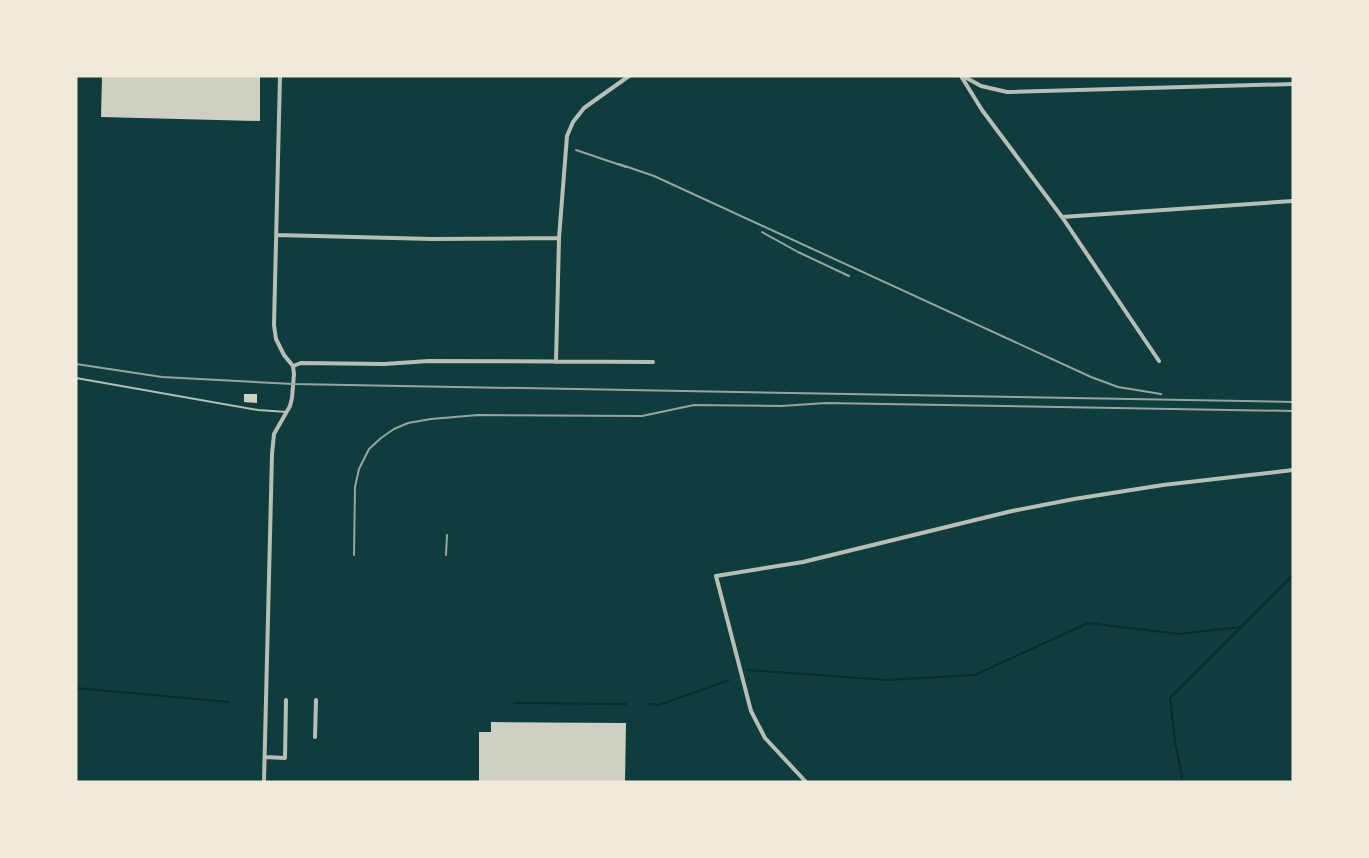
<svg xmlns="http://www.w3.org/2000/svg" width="1369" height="858" viewBox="0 0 1369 858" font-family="Georgia,serif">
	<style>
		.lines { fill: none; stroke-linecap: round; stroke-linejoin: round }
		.stream { stroke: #0a2a2b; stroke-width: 2 }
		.building { fill: #cfcfc3 }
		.service { stroke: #b8beb3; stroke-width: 2 }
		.minor { stroke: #b8beb3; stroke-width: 4 }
		.rail { stroke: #97a49c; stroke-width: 2 }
	</style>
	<rect width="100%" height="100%" fill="#0f3d3e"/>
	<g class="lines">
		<path class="stream" d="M747,670L887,680L975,675L1088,623L1179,634L1240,627
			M76,688L229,702
			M514,703L626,704
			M648,704L659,705L729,680
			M1181,782L1182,777L1175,741L1170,698L1293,575"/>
	</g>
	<path class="building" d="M102,76H260V121L101,117Z
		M244,394H257V403L244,402Z
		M491,722L626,723L625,782H479V732H491Z"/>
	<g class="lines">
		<path class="service" d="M76,378L258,410L287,412"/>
		<path class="minor" d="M961,76L982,110L1062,217L1159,361
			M963,76L981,86L1007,92L1293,84
			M1062,217L1293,201
			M277,235L432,239L559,238
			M556,362L559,238L567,136L573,122L584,108L629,76
			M293,366L301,363L384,364L429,361L653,362
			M315,737L316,700
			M265,757L285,758L286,700
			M264,782L272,454L274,434L290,406L292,398L294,374L293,366L284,355L276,339L274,325L280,76
			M806,782L765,738L751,711L716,576L803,562L1012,511L1074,499L1163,485L1293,470"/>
		<path class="rail" d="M576,150L626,167
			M619,164L654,176L1091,377L1118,387L1161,394
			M762,232L798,252L849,276
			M76,364L162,377L293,384L1293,402
			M354,555L355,487L359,469L369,449L381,438L394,429L408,423L431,419L478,415L642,416L694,405L781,406L826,403L1293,411
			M446,555L447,535"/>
	</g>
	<rect width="1369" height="858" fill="none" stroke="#f1e9da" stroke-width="155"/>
</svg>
